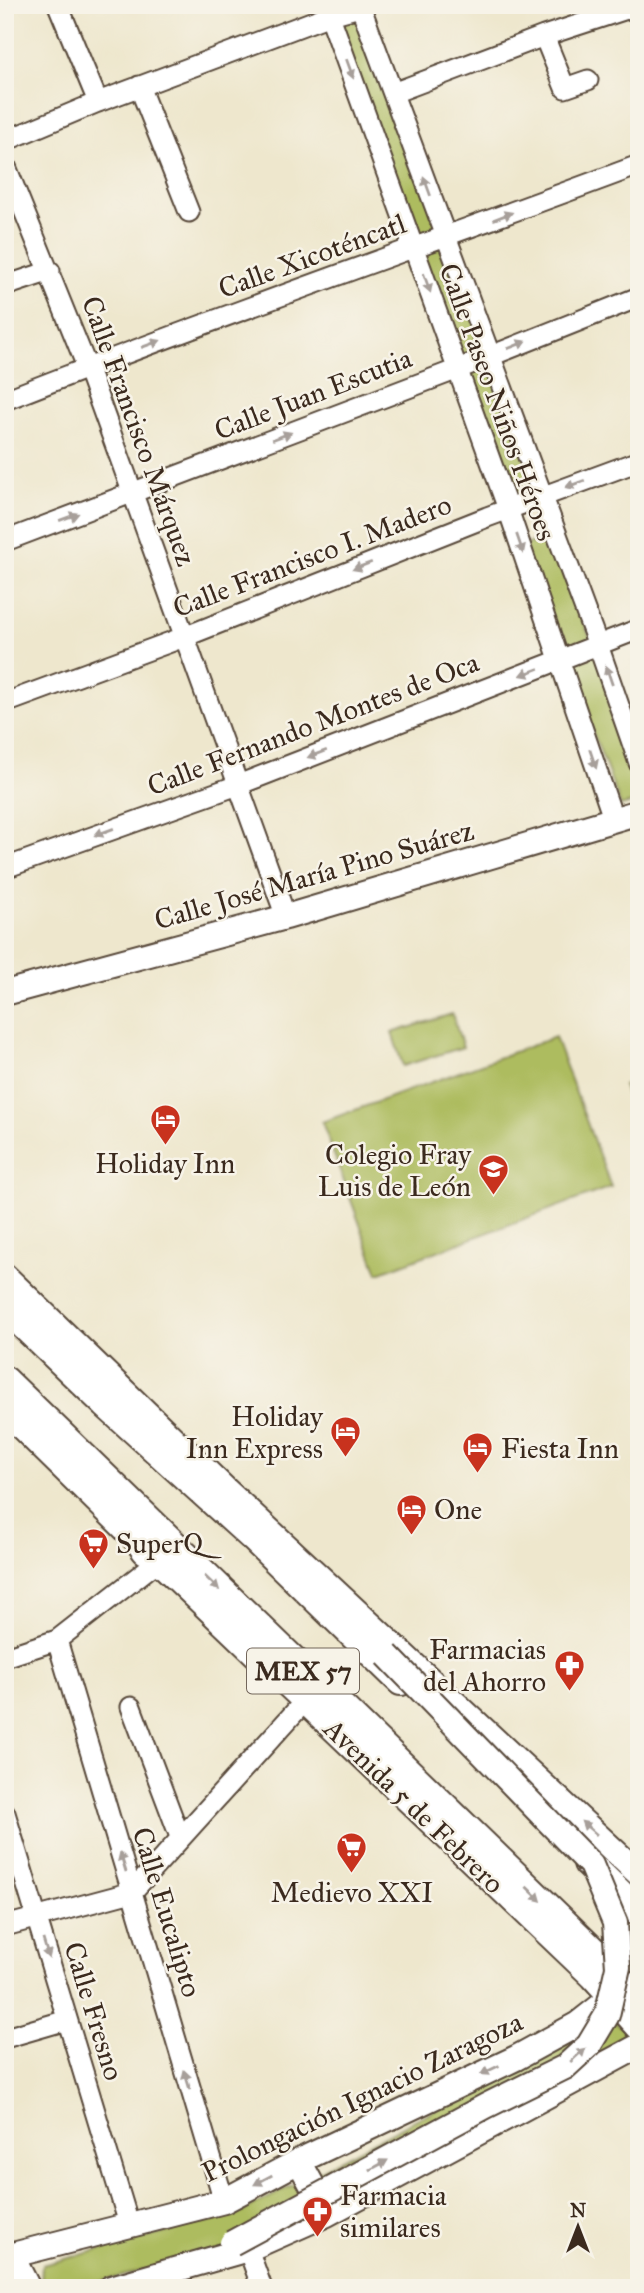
<svg xmlns="http://www.w3.org/2000/svg" width="644" height="2293" viewBox="0 0 644 2293" font-family="'IM FELL Great Primer',serif">
	<style>
		.green { fill: #adbc5e; stroke: #74733e; stroke-width: 2 }
		.lines { fill: none; stroke-linecap: round; stroke-linejoin: round }
		.minor-casing { stroke: #564638; stroke-width: 23 }
		.major-casing { stroke: #564638; stroke-width: 28 }
		.highway-casing { stroke: #564638; stroke-width: 32 }
		.minor { stroke: #fff; stroke-width: 19 }
		.major { stroke: #fff; stroke-width: 24 }
		.highway { stroke: #fff; stroke-width: 28 }
		.major-bridge-casing { stroke: #564638; stroke-width: 28; stroke-linecap: butt }
		.major-bridge { stroke: #fff; stroke-width: 24 }
		.oneway { fill: #a79f9a }
		.labels { text-anchor: middle; dominant-baseline: central; stroke-width: 5; stroke-linejoin: round; paint-order: stroke }
		.shield { fill: #f7f3e8; stroke: #73665b; stroke-width: 2 }
		.shield-label { font-size: 26px; font-weight: bold; fill: #3b2a1e }
		.street-label { font-size: 28px; fill: #3b2a1e; stroke: #f7f3e8 }
		.poi-label { font-size: 28px; fill: #3b2a1e; stroke: #f7f3e8; text-anchor: start }
	</style>
	<rect width="100%" height="100%" fill="#f7f3e8"/>
	<filter id="ink" filterUnits="userSpaceOnUse"><feTurbulence type="fractalNoise" baseFrequency=".0143" numOctaves="2"/><feDisplacementMap in="SourceGraphic" scale="14" xChannelSelector="R" yChannelSelector="G"/><feConvolveMatrix kernelMatrix="1 2 1 2 8 2 1 2 1" color-interpolation-filters="sRGB"/></filter>
	<filter id="wash" filterUnits="userSpaceOnUse"><feTurbulence type="fractalNoise" baseFrequency=".00686" numOctaves="4" result="noise"/><feDisplacementMap in="SourceGraphic" scale="28" xChannelSelector="R" yChannelSelector="G"/><feGaussianBlur stdDeviation="1.57" result="paint"/><feColorMatrix in="noise" values="0 0 0 0 0 0 0 0 0 0 0 0 0 0 0 0 0 1.4 0 .05"/><feComposite in="paint" operator="in"/></filter>
	<g filter="url(#wash)">
		<rect width="100%" height="100%" fill="#eee7cd"/>
		<path class="green" d="M326,5H360L542,496L508,509Z
			M548,536L639,755V801L621,806L522,546Z
			M452,1014L463,1047L403,1066L392,1033Z
			M555,1037L611,1187L378,1273L322,1122Z
			M639,1080V1130L623,1085Z
			M609,2017L623,2028L624,2042L248,2243L77,2288L41,2287L42,2265L240,2213Z"/>
	</g>
	<g filter="url(#ink)">
		<g class="lines">
			<defs>
				<path id="minor" d="M58,5L98,102
					M326,5L508,509L613,818
					M360,5L598,645L639,763
					M544,36L565,88L588,80
					M139,86L189,212
					M393,93L544,36L639,5
					M5,141L98,102L330,15L360,7
					M5,164L87,367L286,917
					M5,286L50,271
					M5,400C215,317 428,244 639,165
					M5,541L458,369L639,297
					M5,703L184,637L487,517L639,461
					M5,868L238,785L639,629
					M57,1640L224,2201
					M5,1657L57,1640L158,1561
					M131,1707L180,1837
					M5,1813L129,2224
					M5,1926L132,1892L304,1702
					M5,2038L67,2020
					M248,2249L262,2288"/>
				<path id="major" d="M5,993L286,917L639,812
					M5,1276L227,1491L639,1874
					M5,1411L158,1561L593,1977L639,2028
					M299,2161L327,2213
					M11,2255L28,2288
					M5,2257L224,2201L299,2161L516,2058L578,2024L611,1998L639,1982
					M111,2288L248,2249L327,2214L639,2046"/>
				<path id="highway" d="M5,1307L106,1404L254,1538L401,1681
					M5,1381L602,1960
					M113,1505L146,1550
					M588,1863L639,1912"/>
			</defs>
			<use href="#minor" class="minor-casing"/>
			<use href="#major" class="major-casing"/>
			<use href="#highway" class="highway-casing"/>
			<use href="#minor" class="minor"/>
			<use href="#major" class="major"/>
			<use href="#highway" class="highway"/>
			<defs>
				<path id="major-bridge" d="M232,2243L486,2106L565,2067L589,2045L607,2015L618,1967L615,1923L591,1865L387,1655"/>
			</defs>
			<use href="#major-bridge" class="major-bridge-casing"/>
			<use href="#major-bridge" class="major-bridge"/>
		</g>
		<defs><path id="oneway-solid" d="M-6-.8H1V-3.2L6.5 0L1 3.2V.8H-6Z" transform="scale(1.75)"/></defs>
		<g class="oneway">
			<use href="#oneway-solid" transform="translate(350 69) rotate(70)"/>
			<use href="#oneway-solid" transform="translate(427 186) rotate(-110)"/>
			<use href="#oneway-solid" transform="translate(503 216) rotate(-21)"/>
			<use href="#oneway-solid" transform="translate(427 283) rotate(70)"/>
			<use href="#oneway-solid" transform="translate(151 344) rotate(-20)"/>
			<use href="#oneway-solid" transform="translate(517 345) rotate(-22)"/>
			<use href="#oneway-solid" transform="translate(282 436) rotate(-21)"/>
			<use href="#oneway-solid" transform="translate(575 484) rotate(159)"/>
			<use href="#oneway-solid" transform="translate(69 517) rotate(-20)"/>
			<use href="#oneway-solid" transform="translate(520 544) rotate(71)"/>
			<use href="#oneway-solid" transform="translate(362 566) rotate(159)"/>
			<use href="#oneway-solid" transform="translate(530 672) rotate(159)"/>
			<use href="#oneway-solid" transform="translate(609 675) rotate(-109)"/>
			<use href="#oneway-solid" transform="translate(317 754) rotate(159)"/>
			<use href="#oneway-solid" transform="translate(593 759) rotate(71)"/>
			<use href="#oneway-solid" transform="translate(104 832) rotate(160)"/>
			<use href="#oneway-solid" transform="translate(212 1583) rotate(44)"/>
			<use href="#oneway-solid" transform="translate(589 1828) rotate(-139)"/>
			<use href="#oneway-solid" transform="translate(123 1862) rotate(-107)"/>
			<use href="#oneway-solid" transform="translate(534 1894) rotate(44)"/>
			<use href="#oneway-solid" transform="translate(46 1949) rotate(73)"/>
			<use href="#oneway-solid" transform="translate(578 2055) rotate(-42)"/>
			<use href="#oneway-solid" transform="translate(490 2070) rotate(154)"/>
			<use href="#oneway-solid" transform="translate(187 2080) rotate(-107)"/>
			<use href="#oneway-solid" transform="translate(379 2165) rotate(-29)"/>
			<use href="#oneway-solid" transform="translate(263 2180) rotate(152)"/>
		</g>
	</g>
	<defs>
		<symbol id="hotel-pin" viewBox="-11 -11 22 30"><path d="M0 17L-7.5 6A9.5 9.5 0 1 1 7.5 6Z" fill="#c8321e" stroke="#f7f3e8"/><path d="M-6-4.5h1.5V1H6V5H4.5V3h-9V5H-6ZM-4 0a1.8 1.8 0 1 1 3.6 0ZM.5 0V-2.5h3Q6-2.5 6 0Z" fill="#fff"/></symbol>
		<symbol id="school-pin" viewBox="-11 -11 22 30"><path d="M0 17L-7.5 6A9.5 9.5 0 1 1 7.5 6Z" fill="#c8321e" stroke="#f7f3e8"/><path d="M0-5L7-2L0 1L-7-2ZM-4 1L0 2.5L4 1V4Q0 6-4 4Z" fill="#fff"/></symbol>
		<symbol id="supermarket-pin" viewBox="-11 -11 22 30"><path d="M0 17L-7.5 6A9.5 9.5 0 1 1 7.5 6Z" fill="#c8321e" stroke="#f7f3e8"/><path d="M-6-5.5h2.5l.6 2H6L4.5 2H-2.5L-4.4-4H-6ZM-1.5 3.2a1.3 1.3 0 1 0 .1 0ZM3 3.2a1.3 1.3 0 1 0 .1 0Z" fill="#fff"/></symbol>
		<symbol id="pharmacy-pin" viewBox="-11 -11 22 30"><path d="M0 17L-7.5 6A9.5 9.5 0 1 1 7.5 6Z" fill="#c8321e" stroke="#f7f3e8"/><path d="M-2-6h4v4h4v4h-4v4h-4v-4h-4v-4h4Z" fill="#fff"/></symbol>
	</defs>
	<g fill-rule="evenodd">
		<use href="#hotel-pin" x="148" y="1102" width="35" height="47"/>
		<use href="#school-pin" x="476" y="1152" width="35" height="47"/>
		<use href="#hotel-pin" x="328" y="1414" width="35" height="47"/>
		<use href="#hotel-pin" x="460" y="1430" width="35" height="47"/>
		<use href="#hotel-pin" x="394" y="1492" width="35" height="47"/>
		<use href="#supermarket-pin" x="76" y="1526" width="35" height="47"/>
		<use href="#pharmacy-pin" x="552" y="1648" width="35" height="47"/>
		<use href="#supermarket-pin" x="334" y="1830" width="35" height="47"/>
		<use href="#pharmacy-pin" x="300" y="2194" width="35" height="47"/>
	</g>
	<g class="labels">
		<rect class="shield" x="247" y="1648.5" width="112" height="45" rx="5"/>
		<g class="shield-label">
			<text x="303" y="1671">MEX 57</text>
		</g>
		<g class="street-label">
			<text transform="translate(312 256) rotate(-20)">Calle Xicoténcatl</text>
			<text transform="translate(313 394) rotate(-21)">Calle Juan Escutia</text>
			<text transform="translate(498 402) rotate(70)">Calle Paseo Niños Héroes</text>
			<text transform="translate(139 431) rotate(70)">Calle Francisco Márquez</text>
			<text transform="translate(312 556) rotate(-21)">Calle Francisco I. Madero</text>
			<text transform="translate(313 724) rotate(-21)">Calle Fernando Montes de Oca</text>
			<text transform="translate(314 875) rotate(-16)">Calle José María Pino Suárez</text>
			<text transform="translate(414 1806) rotate(44)">Avenida 5 de Febrero</text>
			<text transform="translate(167 1912) rotate(73)">Calle Eucalipto</text>
			<text transform="translate(94 2011) rotate(73)">Calle Fresno</text>
			<text transform="translate(362 2097) rotate(-26)">Prolongación Ignacio Zaragoza</text>
		</g>
		<g class="poi-label">
			<text x="471" y="1154" text-anchor="end">Colegio Fray<tspan x="471" dy="32">Luis de León</tspan></text>
			<text x="165" y="1163" text-anchor="middle">Holiday Inn</text>
			<text x="323" y="1416" text-anchor="end">Holiday<tspan x="323" dy="32">Inn Express</tspan></text>
			<text x="501" y="1448">Fiesta Inn</text>
			<text x="434" y="1509">One</text>
			<text x="116" y="1543">SuperQ</text>
			<text x="546" y="1649" text-anchor="end">Farmacias<tspan x="546" dy="32">del Ahorro</tspan></text>
			<text x="352" y="1892" text-anchor="middle">Medievo XXI</text>
			<text x="340" y="2195">Farmacia<tspan x="340" dy="32">similares</tspan></text>
		</g>
	</g>
	<rect width="644" height="2293" fill="none" stroke="#f7f3e8" stroke-width="28"/>
	<g transform="translate(578 2227)" stroke="#f7f3e8" stroke-width="5" paint-order="stroke">
	<path d="M0-5L12 26L0 18L-12 26Z" fill="#3b2a1e"/>
	<text y="-10" font-size="19" font-weight="bold" text-anchor="middle" fill="#3b2a1e">N</text>
	</g>
</svg>
